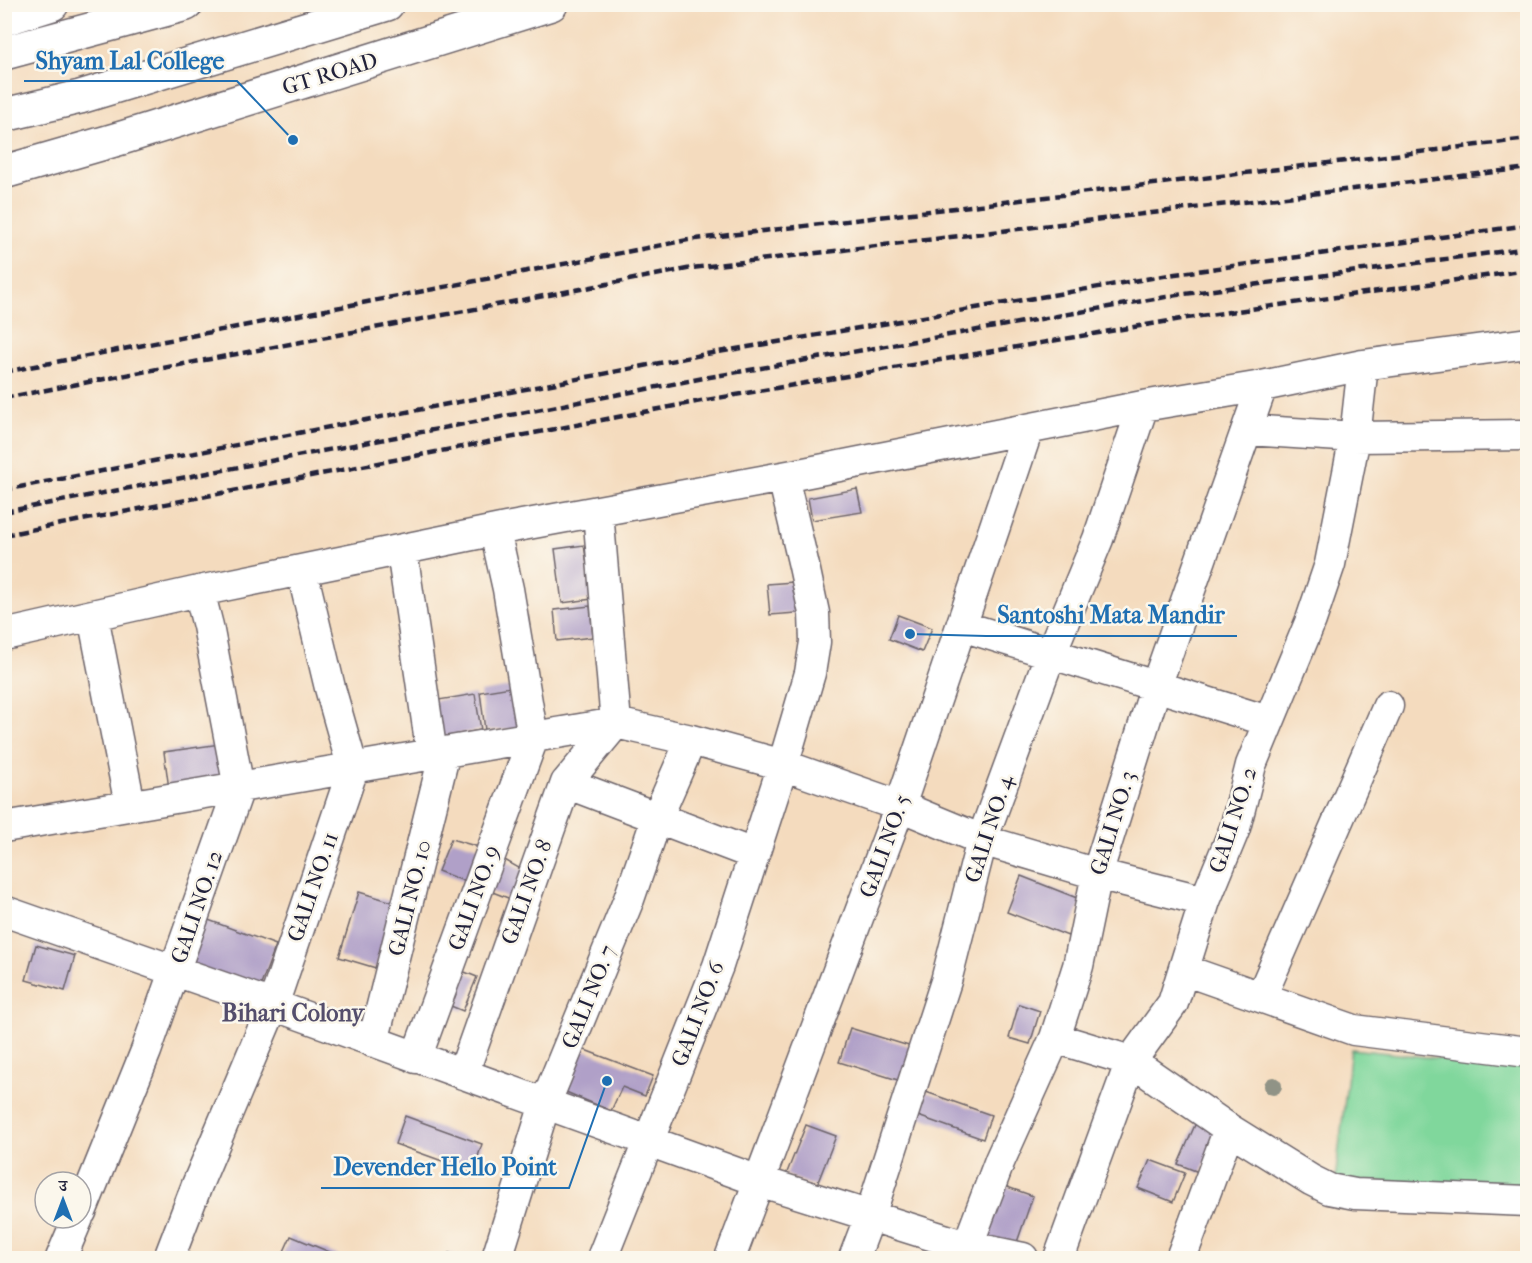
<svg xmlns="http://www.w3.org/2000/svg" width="1532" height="1263" viewBox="0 0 1532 1263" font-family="'IM FELL French Canon','Noto Serif Devanagari',serif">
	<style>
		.green { fill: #80d79c; stroke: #517c6c; stroke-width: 1.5 }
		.building { fill: #b0a0c8 }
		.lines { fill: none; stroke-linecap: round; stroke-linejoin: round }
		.minor-casing { stroke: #6c6369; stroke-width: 33 }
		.primary-casing { stroke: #6c6369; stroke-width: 36 }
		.trunk-casing { stroke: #6c6369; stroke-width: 36 }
		.minor { stroke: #fff; stroke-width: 30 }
		.primary { stroke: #fff; stroke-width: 33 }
		.trunk { stroke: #fff; stroke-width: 33 }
		.rail { stroke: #22223b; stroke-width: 4.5; stroke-dasharray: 9 4.5; stroke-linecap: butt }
		.tree { fill: #909386 }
		.labels { text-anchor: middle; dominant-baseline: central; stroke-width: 5; stroke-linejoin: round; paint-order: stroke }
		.street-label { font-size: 22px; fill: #22223b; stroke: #fbf7ec }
		.neighbourhood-label { font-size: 24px; font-weight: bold; fill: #544e6c; stroke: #fbf7ec }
		.leader { fill: none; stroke: #1f6fb2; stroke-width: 2 }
		.callout-dot { fill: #1f6fb2; stroke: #fbf7ec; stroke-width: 2 }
		.callout-label { font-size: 24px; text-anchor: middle; font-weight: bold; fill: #1f6fb2; stroke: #fbf7ec; stroke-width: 5; stroke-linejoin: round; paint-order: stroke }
	</style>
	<rect width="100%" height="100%" fill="#fbf7ec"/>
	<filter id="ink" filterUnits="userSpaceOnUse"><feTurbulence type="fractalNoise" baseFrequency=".0167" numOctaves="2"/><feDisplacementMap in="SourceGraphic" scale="12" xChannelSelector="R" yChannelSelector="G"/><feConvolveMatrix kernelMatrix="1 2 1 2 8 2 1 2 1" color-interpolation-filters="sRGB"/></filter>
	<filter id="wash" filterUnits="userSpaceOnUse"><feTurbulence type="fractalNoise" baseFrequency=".008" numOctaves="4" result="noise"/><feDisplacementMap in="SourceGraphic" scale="24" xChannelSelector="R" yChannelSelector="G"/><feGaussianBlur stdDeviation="1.35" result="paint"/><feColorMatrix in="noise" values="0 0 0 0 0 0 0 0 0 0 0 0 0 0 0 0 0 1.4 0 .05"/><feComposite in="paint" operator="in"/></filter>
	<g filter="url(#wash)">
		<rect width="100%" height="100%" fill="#f4dbbe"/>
		<path class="green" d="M1351,1049L1527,1068V1186L1335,1181Z"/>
		<g id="blocks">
			<path class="building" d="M857,489L862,512L812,520L808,498Z
				M584,545L592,599L562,603L555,549Z
				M807,581L809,612L770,615L767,584Z
				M590,606L593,637L557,641L554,610Z
				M898,615L932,628L922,652L889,639Z
				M517,686L525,730H485L480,692Z
				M475,694L481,730L437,738L432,701Z
				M220,744L225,782L169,789L164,752Z
				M451,839L486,849L474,885L438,871Z
				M494,854L526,872L516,901L482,888Z
				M1021,876L1082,900L1068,936L1007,912Z
				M359,892L396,903L376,968L339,957Z
				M203,918L276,945L259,990L186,964Z
				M36,945L75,956L65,991L26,980Z
				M447,965L477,977L463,1011L434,999Z
				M1019,1004L1040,1011L1030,1044L1009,1038Z
				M850,1028L922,1050L911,1084L839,1062Z
				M577,1047L653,1076L645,1096L622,1087L611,1111L559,1089Z
				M926,1092L991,1115L983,1139L918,1116Z
				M405,1116L482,1144L473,1172L395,1144Z
				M1198,1118L1220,1127L1201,1173L1178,1164Z
				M806,1125L836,1136L816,1187L786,1175Z
				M1150,1160L1185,1173L1173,1202L1138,1188Z
				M999,1184L1033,1196L1015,1248L981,1236Z
				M291,1236L344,1258H281Z
				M449,1253L464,1258H447Z"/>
		</g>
	</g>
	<g filter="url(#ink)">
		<use href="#blocks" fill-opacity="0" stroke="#6c6369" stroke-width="1.5"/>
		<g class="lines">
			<defs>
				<path id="minor" d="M1247,430L1355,437L1528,435
					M402,551L432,755
					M93,616L130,805
					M962,626L1268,721
					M4,635L199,591L506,528L799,474L1143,406L1262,386L1363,365L1528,343
					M566,783L753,854
					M4,827L616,723L691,740L783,765L900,806L982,840L1097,874L1205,901
					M4,911L273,1005L759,1181L966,1246L1023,1258
					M1184,970L1354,1030L1528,1052
					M1261,997L1388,706
					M1055,1038L1131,1061L1229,1129L1311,1180L1329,1189L1355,1194L1528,1201
					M373,1042L445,752
					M416,1058L533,738L508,589L495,531
					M463,1074L566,783L616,723L598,512
					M81,1212L146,1051L239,788L208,626L199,591
					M61,1258L78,1218
					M169,1258L197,1185L273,1005L353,769L330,688L302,571
					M497,1258L545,1104L629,899L657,818L691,740
					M602,1258L718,966L783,765L810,673L815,642L814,613L804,566L783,477
					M730,1258L900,806L1028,429
					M854,1258L870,1216L946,981L982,840L1050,655L1098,539L1143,406
					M963,1258L1000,1160L1055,1038L1078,966L1097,874L1156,686L1262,386
					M1059,1258L1131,1061L1173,1003L1205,901L1235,828L1251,765L1311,620L1330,564L1355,437L1363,365
					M1181,1258L1229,1129"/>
				<path id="primary" d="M4,19L52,4
					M4,172L125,137L551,4"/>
				<path id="trunk" d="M4,53L186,4
					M4,115L80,97L387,4"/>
			</defs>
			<use href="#minor" class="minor-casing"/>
			<use href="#primary" class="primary-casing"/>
			<use href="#trunk" class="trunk-casing"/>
			<use href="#minor" class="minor"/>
			<use href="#primary" class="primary"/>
			<use href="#trunk" class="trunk"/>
			<path class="rail" d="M4,372L688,240L1528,139
				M4,398L692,268L1528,168
				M4,490L701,355L1175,274L1528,225
				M4,512L704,378L1177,295L1528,248
				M4,535L706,400L1187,318L1528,270"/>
		</g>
		<circle class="tree" cx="1273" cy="1086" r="9"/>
	</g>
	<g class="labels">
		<g class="street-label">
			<text transform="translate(330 74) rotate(-17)">GT ROAD</text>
			<text transform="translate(1233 820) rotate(-72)">GALI NO. 2</text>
			<text transform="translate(1113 823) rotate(-73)">GALI NO. 3</text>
			<text transform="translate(989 829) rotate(-72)">GALI NO. 4</text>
			<text transform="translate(885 846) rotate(-70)">GALI NO. 5</text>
			<text transform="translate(313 887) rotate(-71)">GALI NO. 11</text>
			<text transform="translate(527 892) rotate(-70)">GALI NO. 8</text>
			<text transform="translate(410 898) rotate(-76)">GALI NO. 10</text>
			<text transform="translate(474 898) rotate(-70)">GALI NO. 9</text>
			<text transform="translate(197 907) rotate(-71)">GALI NO. 12</text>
			<text transform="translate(589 997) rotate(-68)">GALI NO. 7</text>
			<text transform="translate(698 1014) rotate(-69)">GALI NO. 6</text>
		</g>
		<g class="neighbourhood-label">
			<text x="293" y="1013">Bihari Colony</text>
		</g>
	</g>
	<path class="leader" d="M293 140L237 81H24M910 634L986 636H1237M607 1081L569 1188H321"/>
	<g class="callout-dot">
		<circle cx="293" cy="140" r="6"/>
		<circle cx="910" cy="634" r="6"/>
		<circle cx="607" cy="1081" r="6"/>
	</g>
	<g class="callout-label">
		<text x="130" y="69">Shyam Lal College</text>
		<text x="1111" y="623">Santoshi Mata Mandir</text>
		<text x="445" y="1175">Devender Hello Point</text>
	</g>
	<rect width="1532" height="1263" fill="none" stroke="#fbf7ec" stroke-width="24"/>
	<g transform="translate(63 1200)"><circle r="28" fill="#fbf7ec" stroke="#a4a2a5" stroke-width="1.5"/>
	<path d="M0-4.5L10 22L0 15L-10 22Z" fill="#1f6fb2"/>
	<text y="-9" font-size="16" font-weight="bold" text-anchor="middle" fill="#22223b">उ</text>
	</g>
</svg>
